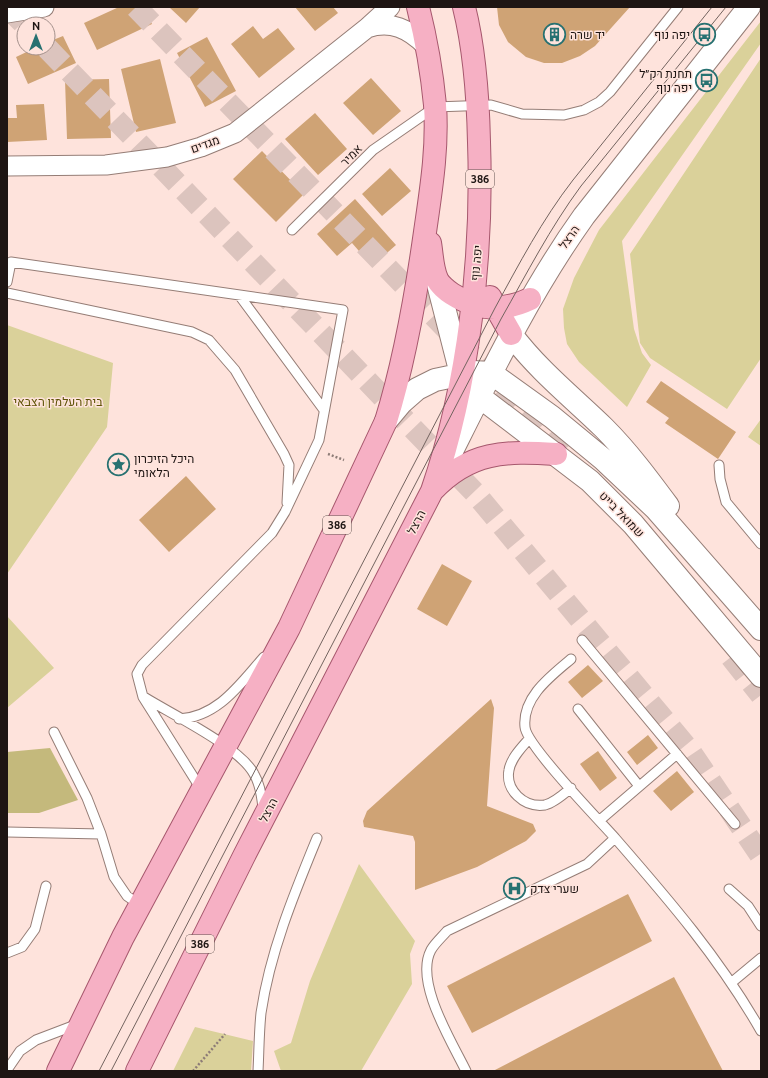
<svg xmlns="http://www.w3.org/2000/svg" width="768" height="1078" viewBox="0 0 768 1078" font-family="Ubuntu,Heebo,sans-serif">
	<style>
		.green { fill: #dad19a }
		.forest { fill: #c4b97c }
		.building { fill: #cfa375 }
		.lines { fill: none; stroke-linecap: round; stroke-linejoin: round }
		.trunk-tunnel { stroke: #dcc4be; stroke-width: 22; stroke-dasharray: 22 11; stroke-linecap: butt }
		.service-casing { stroke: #957d76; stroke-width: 11 }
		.minor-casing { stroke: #957d76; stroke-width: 21 }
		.tertiary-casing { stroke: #957d76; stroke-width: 24 }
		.primary-casing { stroke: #a6576d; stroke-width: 24 }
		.path { stroke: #8d7c77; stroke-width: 2.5; stroke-dasharray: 2 2; stroke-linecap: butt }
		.service { stroke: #fff; stroke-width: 9 }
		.minor { stroke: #fff; stroke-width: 19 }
		.tertiary { stroke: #fff; stroke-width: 22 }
		.primary { stroke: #f6b0c4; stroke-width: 22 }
		.tram { stroke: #73635f; stroke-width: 1 }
		.labels { text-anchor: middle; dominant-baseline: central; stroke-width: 3; stroke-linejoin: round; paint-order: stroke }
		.shield { fill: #fee3dc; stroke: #61534f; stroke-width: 1 }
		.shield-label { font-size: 11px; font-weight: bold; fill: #1e1513 }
		.poi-label { font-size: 12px; fill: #1e1513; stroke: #fee3dc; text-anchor: start }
		.street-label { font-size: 12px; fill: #1e1513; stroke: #fee3dc }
		.park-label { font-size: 12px; fill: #5f5306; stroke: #fee3dc }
	</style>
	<rect width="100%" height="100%" fill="#fee3dc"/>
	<path class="green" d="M761,21V43L622,241L634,329L642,353L651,365L627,407L579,362L567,344L564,328L563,309L574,278L599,230Z
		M761,58V358L727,409L650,358L640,343L630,254Z
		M7,325L113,363L107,427L7,574Z
		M761,419V446L748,437Z
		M7,616L54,668L7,708Z
		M359,864L415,941L410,954L412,984L361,1071H281L274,1051L291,1043L310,981Z
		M195,1027L253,1041L251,1071H173Z"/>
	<path class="forest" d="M50,748L78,800L39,813H7V752Z"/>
	<path class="building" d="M119,7H144L152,24L97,50L84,23Z
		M169,7H200L186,23Z
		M295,7H333L338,13L315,31Z
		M497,7H630L595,46L580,56L562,63H544L526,57L508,42L499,25Z
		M253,26L263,39L278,28L295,49L259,78L231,44Z
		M63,36L76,63L28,84L16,57L35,48H48V42Z
		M207,37L236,91L205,107L177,53Z
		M160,59L176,123L136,132L121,69Z
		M371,78L401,111L373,135L343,103Z
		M109,79L111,138L67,139L65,80Z
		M44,104L47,140L7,142V118H17L16,105Z
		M315,113L347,149L318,175L285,139Z
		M262,151L304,194L276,222L233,179Z
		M390,168L411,191L382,216L362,194Z
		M355,199L396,245L372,266L352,243L337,256L317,234Z
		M661,381L736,432L718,459L665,423L669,418L646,402Z
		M186,476L216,509L169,552L139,520Z
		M442,564L472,581L447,626L417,609Z
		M588,665L603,681L582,698L568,682Z
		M491,699L494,708L487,806L533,824L536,831L526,841L477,867L415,890V842L413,836L364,827L363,821L367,811Z
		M648,735L658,748L637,765L627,752Z
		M598,751L617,778L600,791L580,764Z
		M677,771L694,792L671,811L653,791Z
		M628,894L652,941L472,1033L447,986Z
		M674,977L723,1071H493Z"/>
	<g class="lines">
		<path class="trunk-tunnel" d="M7,7L24,24
			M136,7L535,421L565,456
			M47,48L475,493L690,751L761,856
			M731,657L761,695"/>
		<defs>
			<path id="service" d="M292,230L373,150L435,107L491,105L522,114L564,115L584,110L599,102L610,92L678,7
				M7,282L11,262L343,310L319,440L285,512L272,533L142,665L137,674L143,697L201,789
				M7,293L192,332L209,340L235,370L284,454L289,465L287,503
				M239,295L324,410
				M719,465L720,479L726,502L761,544
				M582,640L735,824
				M571,659C551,676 522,697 525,727C526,745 599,820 615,838
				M144,697C171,714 240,747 254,774C260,784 262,797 263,809
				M578,709L639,786
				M179,719C218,717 240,684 264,657
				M54,732L87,798L101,834L114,877L127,896L140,905
				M529,739C522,747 511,758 509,770C505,790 524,808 545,805C554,803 564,794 571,788
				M600,820L677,754
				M7,832L101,834
				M729,889L748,906L761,926
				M7,953L22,947L35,929L46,886
				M731,983L761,958
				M7,1070L20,1051L36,1040L78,1024
				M258,1071C259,1052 259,1032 261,1013C270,952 294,894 317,838
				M466,1071C452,1042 414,982 431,950C435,943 442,937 447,931L587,864L615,838C669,900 720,959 761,1031"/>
			<path id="minor" d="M7,13L44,7
				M367,28C391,20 409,29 426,46
				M7,166L106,165L167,157L201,147L235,133L367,28L390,7"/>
			<path id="tertiary" d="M437,280L461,374L472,391L590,481L633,524L761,676
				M511,334C538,370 572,397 604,428C628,452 648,479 668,506
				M386,421L401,403L417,389L435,380L473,372L491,373L552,417L603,459L656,509L761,629
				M447,461C489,377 529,293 584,216L749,7"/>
			<path id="primary" d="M430,243C432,254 432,268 437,279C439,284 447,291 452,294C477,310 503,312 530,299
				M490,297L511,334
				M433,490C470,451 505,451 556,454
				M58,1071L123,937L289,628L386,421C405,360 416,296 425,232C431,190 438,148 435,105C432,73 426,39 418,7
				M137,1071L244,856L432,491C469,384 483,255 479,142C478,96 475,51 464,7"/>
		</defs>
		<use href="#service" class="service-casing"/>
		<use href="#minor" class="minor-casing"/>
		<use href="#tertiary" class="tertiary-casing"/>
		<use href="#primary" class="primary-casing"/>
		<path class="path" d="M328,454L344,460
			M193,1071L225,1034"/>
		<use href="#service" class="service"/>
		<use href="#minor" class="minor"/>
		<use href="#tertiary" class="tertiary"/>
		<use href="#primary" class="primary"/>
		<path class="tram" d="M99,1071L495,308C519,264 542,220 573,180L712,7
			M111,1071L501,319C527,273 550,228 581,186L726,7"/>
	</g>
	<defs>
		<symbol id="building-ring" viewBox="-11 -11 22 22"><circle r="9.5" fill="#fee3dc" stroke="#277171" stroke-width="1.5"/><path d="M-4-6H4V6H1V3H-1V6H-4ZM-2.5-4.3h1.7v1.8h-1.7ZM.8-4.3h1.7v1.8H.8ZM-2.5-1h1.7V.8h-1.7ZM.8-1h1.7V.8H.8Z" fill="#277171"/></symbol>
		<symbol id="bus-ring" viewBox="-11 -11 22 22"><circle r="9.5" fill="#fee3dc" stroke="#277171" stroke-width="1.5"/><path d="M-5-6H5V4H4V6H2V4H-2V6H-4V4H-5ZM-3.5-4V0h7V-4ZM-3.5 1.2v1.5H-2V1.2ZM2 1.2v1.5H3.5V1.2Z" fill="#277171"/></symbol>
		<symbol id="sight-ring" viewBox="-11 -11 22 22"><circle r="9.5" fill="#fee3dc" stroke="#277171" stroke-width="1.5"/><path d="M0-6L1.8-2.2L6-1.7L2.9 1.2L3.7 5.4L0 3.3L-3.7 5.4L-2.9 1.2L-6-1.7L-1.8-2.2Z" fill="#277171"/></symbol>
		<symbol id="hospital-ring" viewBox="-11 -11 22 22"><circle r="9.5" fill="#fee3dc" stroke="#277171" stroke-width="1.5"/><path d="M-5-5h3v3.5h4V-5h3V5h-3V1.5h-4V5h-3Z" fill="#277171"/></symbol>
	</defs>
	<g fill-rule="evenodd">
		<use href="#building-ring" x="542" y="22" width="25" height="25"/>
		<use href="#bus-ring" x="692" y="22" width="25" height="25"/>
		<use href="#bus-ring" x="694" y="68" width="25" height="25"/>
		<use href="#sight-ring" x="106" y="452" width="25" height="25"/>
		<use href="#hospital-ring" x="502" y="876" width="25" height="25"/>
	</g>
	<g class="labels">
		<g class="shield">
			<rect x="466" y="170" width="28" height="18" rx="3"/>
			<rect x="323" y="516" width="28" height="18" rx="3"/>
			<rect x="186" y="935" width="28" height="18" rx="3"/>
		</g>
		<g class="shield-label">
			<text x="480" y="179">386</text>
			<text x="337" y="525">386</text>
			<text x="200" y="944">386</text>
		</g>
		<g class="poi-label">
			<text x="570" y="34">יד שרה</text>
			<text x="690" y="34" text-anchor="end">יפה נוף</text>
			<text x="692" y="73" text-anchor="end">תחנת רק״ל<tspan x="692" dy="14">יפה נוף</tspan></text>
			<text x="134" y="458">היכל הזיכרון<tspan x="134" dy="14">הלאומי</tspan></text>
			<text x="530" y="888">שערי צדק</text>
		</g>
		<g class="street-label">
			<text transform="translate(205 144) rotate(-20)">מגדים</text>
			<text transform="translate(351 155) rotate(-45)">אמיר</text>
			<text transform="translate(569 237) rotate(-55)">הרצל</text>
			<text transform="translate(476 263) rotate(-85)">יפה נוף</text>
			<text transform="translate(622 514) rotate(46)">שמואל בייט</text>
			<text transform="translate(416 522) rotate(-63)">הרצל</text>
			<text transform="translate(268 810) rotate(-63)">הרצל</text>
		</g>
		<g class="park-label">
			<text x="58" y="401">בית העלמין הצבאי</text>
		</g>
	</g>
	<rect width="768" height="1078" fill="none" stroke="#1e1513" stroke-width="16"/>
	<g transform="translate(36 36)"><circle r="19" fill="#fee3dc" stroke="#a4918c"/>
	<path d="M0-3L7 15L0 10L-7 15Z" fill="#277171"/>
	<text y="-6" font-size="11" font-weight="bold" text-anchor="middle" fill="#1e1513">N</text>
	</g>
</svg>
